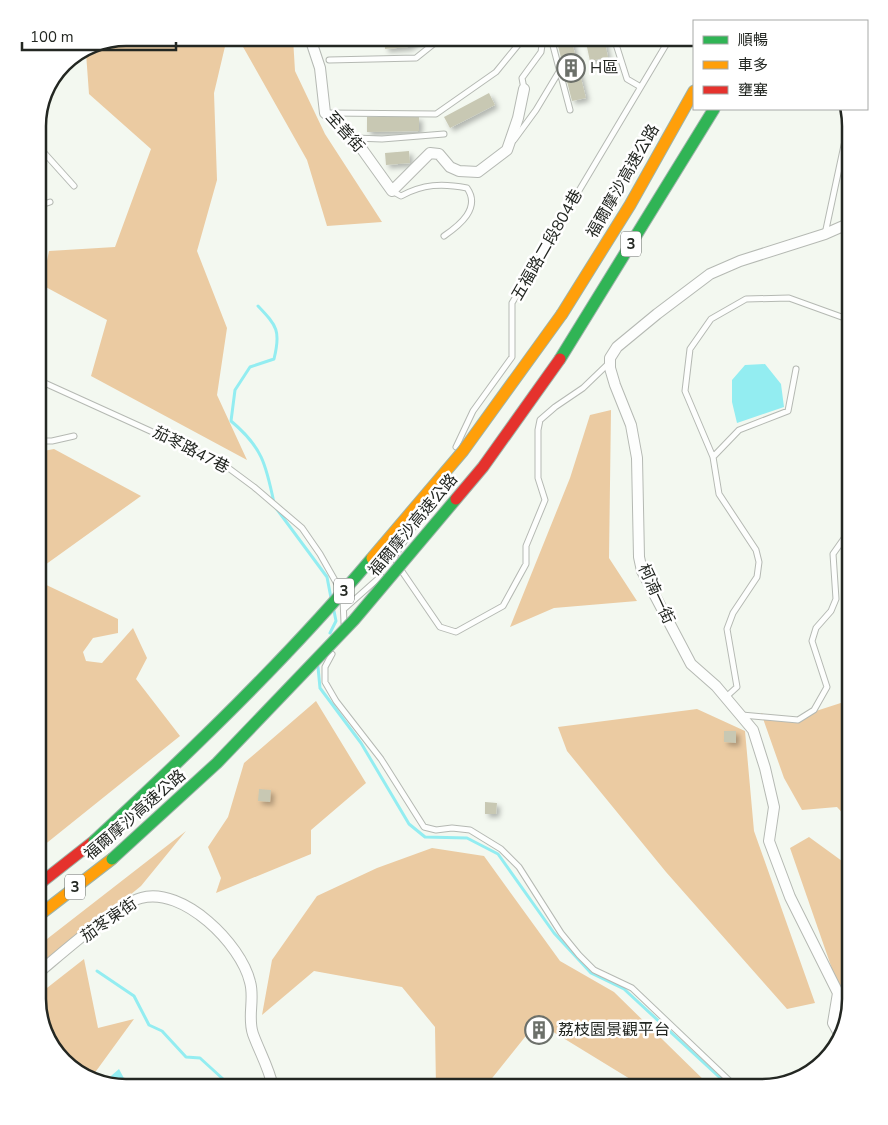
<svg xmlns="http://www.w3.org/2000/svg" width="888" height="1125" viewBox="0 0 888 1125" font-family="'Nunito Sans','Noto Sans TC',sans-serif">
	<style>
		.forest { fill: #ebcba2 }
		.water { fill: #93edf1 }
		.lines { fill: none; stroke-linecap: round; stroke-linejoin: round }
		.stream { stroke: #93edf1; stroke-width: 3 }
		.building { fill: #c8c8b3; filter: url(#shadow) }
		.lane-casing { stroke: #b5b9b3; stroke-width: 7 }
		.street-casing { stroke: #b5b9b3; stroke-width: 12 }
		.fast-casing { stroke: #9db3a9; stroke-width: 13 }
		.slow-casing { stroke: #9db3a9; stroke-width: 13 }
		.jam-casing { stroke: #9db3a9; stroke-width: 13 }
		.lane { stroke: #fdfefd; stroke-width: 5 }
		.street { stroke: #fdfefd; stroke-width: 10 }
		.fast { stroke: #30b455; stroke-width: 11 }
		.slow { stroke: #ff9f0a; stroke-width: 11 }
		.jam { stroke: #e5322d; stroke-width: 11 }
		.fast-bridge-casing { stroke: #9db3a9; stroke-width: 13; stroke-linecap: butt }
		.slow-bridge-casing { stroke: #9db3a9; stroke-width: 13; stroke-linecap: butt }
		.jam-bridge-casing { stroke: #9db3a9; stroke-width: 13; stroke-linecap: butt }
		.fast-bridge { stroke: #30b455; stroke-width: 11 }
		.slow-bridge { stroke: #ff9f0a; stroke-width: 11 }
		.jam-bridge { stroke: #e5322d; stroke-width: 11 }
		.labels { text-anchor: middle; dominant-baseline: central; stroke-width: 5; stroke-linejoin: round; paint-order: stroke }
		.shield { fill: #fff; stroke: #656864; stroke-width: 1 }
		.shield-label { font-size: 15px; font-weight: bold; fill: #232722 }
		.poi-label { font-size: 16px; fill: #232722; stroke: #fff; text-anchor: start }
		.street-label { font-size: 16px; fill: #232722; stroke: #fff }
		.rim { fill: none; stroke: #232722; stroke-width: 2.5 }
	</style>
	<defs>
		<filter id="shadow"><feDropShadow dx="3.5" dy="3.5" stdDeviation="2.5" flood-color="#0004"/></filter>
	</defs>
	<rect width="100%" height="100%" fill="#f3f8f0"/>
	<path class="forest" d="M126,38H227L214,93L217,180L197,251L227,328L217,395L247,460L91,376L107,320L42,285L49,251L115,247L151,149L89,94L86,53Z
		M238,38H293L295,71L325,134L382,222L327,226L307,160Z
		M611,410L609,558L637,601L554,608L510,627L570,478L590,415Z
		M54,449L141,496L38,570V452Z
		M38,581L118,619V633L93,638L83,652L86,661L102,663L133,628L147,658L136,679L180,736L38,850Z
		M850,700V821L837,807L802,810L784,778L761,713L782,722Z
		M316,701L366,783L311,830V854L216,893L221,878L208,847L228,817L244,763Z
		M697,709L745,731L754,831L815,1003L787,1009L666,872L567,751L558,727Z
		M186,831L141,886L38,970V946Z
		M809,837L842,861L850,847V999L847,1012L790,848Z
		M432,848L484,856L560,961L614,992L711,1087H639L635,1082L537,1022L485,1087H436L435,1027L402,987L314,971L262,1015L272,960L317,896L377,868Z
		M84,959L98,1028L134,1019L91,1078L82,1076L52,1048L38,999V995Z"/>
	<path class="water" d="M765,364L781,384L784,407L737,423L732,402V380L745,365Z
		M119,1069L126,1082L132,1087L104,1082Z"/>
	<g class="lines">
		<path class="stream" d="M258,306C277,326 281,331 274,359L250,367L235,390L231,421C262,447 266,464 274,503
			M276,508L327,577L331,598
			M330,633L336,621L334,611
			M318,667L320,688L361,743L409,824L425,837L467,838L498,854L554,933L591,973L624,989L730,1087
			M97,971L134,996L149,1025L162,1031L186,1057L200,1058L223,1079L222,1087"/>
	</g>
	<path class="building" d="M385,38H424L408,47L385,49Z
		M556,38H571L586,98L572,101Z
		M585,38H604L608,57L590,61Z
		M489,93L495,105L450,128L444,117Z
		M367,117H419V131L367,132Z
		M409,151L410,163L386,165L385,153Z
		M724,731H736V743L724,742Z
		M259,789L271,790L270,802L258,801Z
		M485,802L497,803L496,814H485Z"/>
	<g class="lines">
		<defs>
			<path id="lane" d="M551,38L570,110
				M614,38L627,79L639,86
				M329,60L416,58L441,38
				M524,89L522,78L541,52L543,38
				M328,113L436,114L496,72L518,45L516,38
				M355,138L382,139L444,134
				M514,140L536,110L560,70
				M38,146L74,186
				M392,191L401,196C423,184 442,183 467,188C481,208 460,225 444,236
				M38,206L50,202
				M825,234L849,122
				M38,380L223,464L254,487L302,528L320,554L341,591
				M38,441H52L74,436
				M456,447L473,411L512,357V303L670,38
				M713,457L739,430L788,411L796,369
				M397,562L394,557L427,506
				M401,570L440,627L456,632L503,606L526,564V546L545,500L538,478V430L540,420L555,407L583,388L609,363
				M343,599L344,623
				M344,609L381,576
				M332,654L325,667V682L336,701L381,759L424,827L436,830L452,828L470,830L501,849L519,867L561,933L579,955L594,970L632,988L736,1087
				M726,697L737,687L727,629L733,613L757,577L759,562L756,550L719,494L713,457L685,391L690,349L711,319L746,299L789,298L850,320
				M742,715L798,720L814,710L827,687L812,641L816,628L831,611L836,599L833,554L850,530"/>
			<path id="street" d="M310,38L320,68L325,113L354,138L392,191L430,153L439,154L450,167L459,171L478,172L507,150L518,118L524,89
				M38,973C60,955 117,904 141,898C183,886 241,944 250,982C255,999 247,1017 253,1034C260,1053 269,1068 273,1087
				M841,1037L833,1023L838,993L790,897L769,841L774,807L765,768L753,730L716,686L691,664L642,571L639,557L637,458L631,425L615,385L610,368V358L617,347L657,314L710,274L740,261L825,234L850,223"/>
			<path id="fast" d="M560,359L714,109"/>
			<path id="slow" d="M562,314L630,205L694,91
				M38,916L112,859"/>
			<path id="jam" d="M38,885L94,841"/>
		</defs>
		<use href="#lane" class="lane-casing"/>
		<use href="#street" class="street-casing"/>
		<use href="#fast" class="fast-casing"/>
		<use href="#slow" class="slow-casing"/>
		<use href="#jam" class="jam-casing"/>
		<use href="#lane" class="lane"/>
		<use href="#street" class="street"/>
		<use href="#fast" class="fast"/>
		<use href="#slow" class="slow"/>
		<use href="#jam" class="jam"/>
		<defs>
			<path id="fast-bridge" d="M94,841C191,751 287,659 372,558
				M112,859L217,763L354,620L456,499"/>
			<path id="slow-bridge" d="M372,558L463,451L562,314"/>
			<path id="jam-bridge" d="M456,499L483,467L560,359"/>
		</defs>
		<use href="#fast-bridge" class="fast-bridge-casing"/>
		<use href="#slow-bridge" class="slow-bridge-casing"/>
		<use href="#jam-bridge" class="jam-bridge-casing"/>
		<use href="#fast-bridge" class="fast-bridge"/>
		<use href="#slow-bridge" class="slow-bridge"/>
		<use href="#jam-bridge" class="jam-bridge"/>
	</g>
	<defs>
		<symbol id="building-ring" viewBox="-11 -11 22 22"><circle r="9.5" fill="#fff" stroke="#6c706a" stroke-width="1.5"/><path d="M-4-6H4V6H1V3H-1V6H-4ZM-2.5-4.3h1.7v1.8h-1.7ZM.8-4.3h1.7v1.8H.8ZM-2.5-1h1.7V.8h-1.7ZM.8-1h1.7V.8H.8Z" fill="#6c706a"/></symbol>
	</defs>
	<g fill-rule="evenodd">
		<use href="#building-ring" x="555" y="52" width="32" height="32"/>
		<use href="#building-ring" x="523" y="1014" width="32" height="32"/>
	</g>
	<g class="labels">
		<g class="shield">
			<rect x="621" y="231.5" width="20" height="25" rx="4"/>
			<rect x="334" y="578.5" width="20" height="25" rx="4"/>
			<rect x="65" y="874.5" width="20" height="25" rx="4"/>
		</g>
		<g class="shield-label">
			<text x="631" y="244">3</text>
			<text x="344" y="591">3</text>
			<text x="75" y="887">3</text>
		</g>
		<g class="poi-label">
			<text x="590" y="68">H區</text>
			<text x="558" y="1030">荔枝園景觀平台</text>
		</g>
		<g class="street-label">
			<text transform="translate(345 132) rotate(48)">至善街</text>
			<text transform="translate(623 181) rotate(-60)">福爾摩沙高速公路</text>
			<text transform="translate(547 245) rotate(-60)">五福路二段804巷</text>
			<text transform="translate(191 450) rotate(27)">茄苳路47巷</text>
			<text transform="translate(413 525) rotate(-50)">福爾摩沙高速公路</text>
			<text transform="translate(656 594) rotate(65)">柯湳一街</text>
			<text transform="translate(135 815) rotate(-41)">福爾摩沙高速公路</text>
			<text transform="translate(109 920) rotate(-35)">茄苳東街</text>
		</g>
	</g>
	<path d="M0 0H888V1125H0ZM126 46H762A80 80 0 0 1 842 126V999A80 80 0 0 1 762 1079H126A80 80 0 0 1 46 999V126A80 80 0 0 1 126 46Z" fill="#fff" fill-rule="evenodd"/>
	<path class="rim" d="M126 46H762A80 80 0 0 1 842 126V999A80 80 0 0 1 762 1079H126A80 80 0 0 1 46 999V126A80 80 0 0 1 126 46Z"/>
	<rect x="693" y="20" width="175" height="90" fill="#ffffff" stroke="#a7a9a7"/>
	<rect x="703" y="36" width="25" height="8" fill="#30b455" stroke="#a7a9a7"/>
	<text x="738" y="45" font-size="15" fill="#232722">順暢</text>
	<rect x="703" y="61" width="25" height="8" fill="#ff9f0a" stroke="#a7a9a7"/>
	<text x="738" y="70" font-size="15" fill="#232722">車多</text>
	<rect x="703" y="86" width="25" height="8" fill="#e5322d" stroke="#a7a9a7"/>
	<text x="738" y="95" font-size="15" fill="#232722">壅塞</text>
	<path d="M22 42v8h154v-8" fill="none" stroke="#232722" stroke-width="2.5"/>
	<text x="30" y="42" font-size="15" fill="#232722" stroke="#ffffff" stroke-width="4" paint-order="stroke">100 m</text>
</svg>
